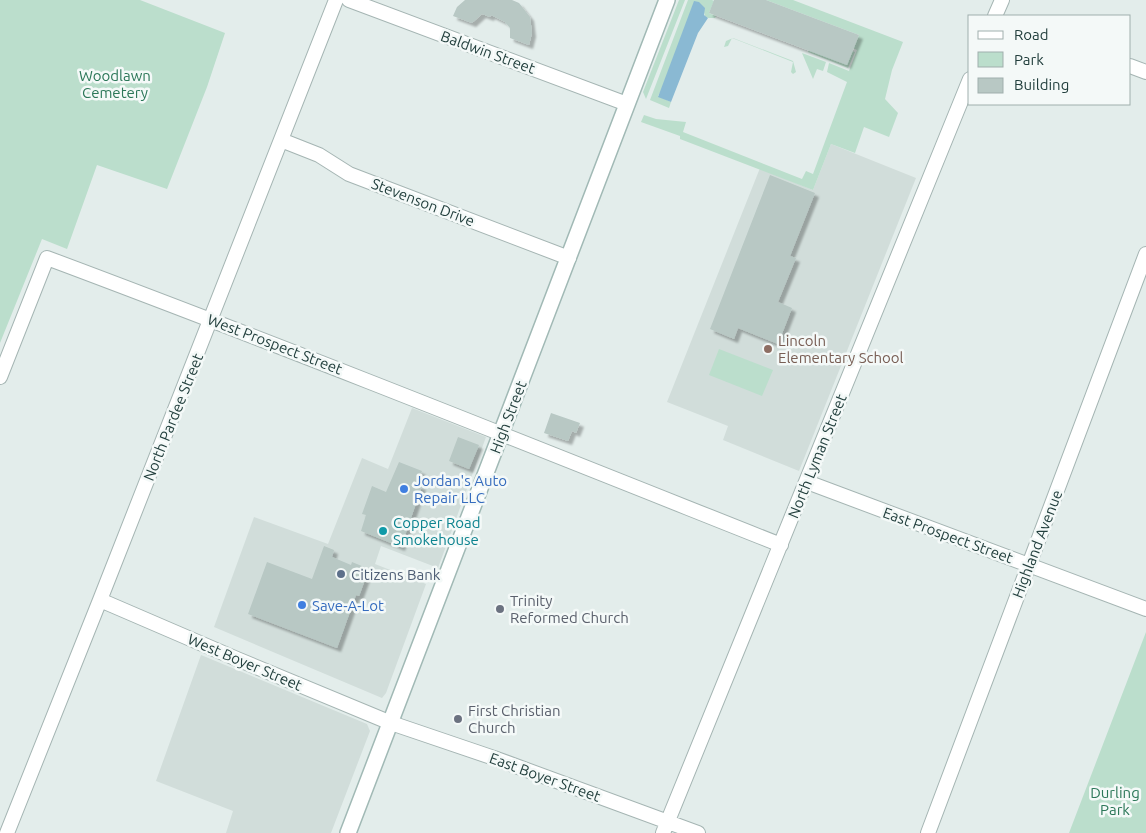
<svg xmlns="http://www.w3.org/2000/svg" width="1146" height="833" viewBox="0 0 1146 833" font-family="Ubuntu,sans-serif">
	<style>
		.built { fill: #d1ddda }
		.green { fill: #bbdecc }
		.water { fill: #8ab9d3 }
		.building { fill: #b8c8c4; filter: url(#shadow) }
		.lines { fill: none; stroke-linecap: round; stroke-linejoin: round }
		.street-casing { stroke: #a5b5b3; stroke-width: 16 }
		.secondary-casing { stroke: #a1b9b5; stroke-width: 18 }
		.street { stroke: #fff; stroke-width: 14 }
		.secondary { stroke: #fff; stroke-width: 15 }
		.education-dot { fill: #8d6e63; stroke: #f4f9f8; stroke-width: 2 }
		.shop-dot { fill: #3f7fe0; stroke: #f4f9f8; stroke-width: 2 }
		.culture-dot { fill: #0f9aa8; stroke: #f4f9f8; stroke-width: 2 }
		.service-dot { fill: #5c6f8a; stroke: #f4f9f8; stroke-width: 2 }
		.worship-dot { fill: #6b7280; stroke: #f4f9f8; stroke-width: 2 }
		.labels { text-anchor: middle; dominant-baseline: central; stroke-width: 5; stroke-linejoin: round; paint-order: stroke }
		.street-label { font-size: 15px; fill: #223f3d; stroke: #f4f9f8 }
		.park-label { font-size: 15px; fill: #2b7758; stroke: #f4f9f8 }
		.education-label { font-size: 15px; fill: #785e54; stroke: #f4f9f8; text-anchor: start }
		.shop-label { font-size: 15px; fill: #366cbe; stroke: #f4f9f8; text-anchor: start }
		.culture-label { font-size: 15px; fill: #0d838f; stroke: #f4f9f8; text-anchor: start }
		.service-label { font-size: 15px; fill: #4e5e75; stroke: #f4f9f8; text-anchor: start }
		.worship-label { font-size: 15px; fill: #5b616d; stroke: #f4f9f8; text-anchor: start }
	</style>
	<defs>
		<filter id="shadow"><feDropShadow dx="4" dy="4" stdDeviation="1" flood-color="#0004"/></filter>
	</defs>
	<rect width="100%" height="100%" fill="#e3edeb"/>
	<path class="built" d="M831,144L916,178L799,471L723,440L728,426L667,402L760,168L813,190Z
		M412,408L486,437L438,568L381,546L375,564L426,584L386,693L382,698L214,627L254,517L328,544L362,458L388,469Z
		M201,655L367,724L370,731L331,833H226L233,811L156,781Z"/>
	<path class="green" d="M0,0H140L225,33L207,87L167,189L97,165L67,249L42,239L0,343Z
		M679,0H685L646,99L643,92Z
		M688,0H712L714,1L709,13L716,16L715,18H708L705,16L704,12L658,96L671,102L669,108L650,100Z
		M766,0H793L903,42L892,70L885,99L898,113L889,137L864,127L855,153L831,144L813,190L680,139V136L641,122L644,115L656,119L686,122L683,132L802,179L806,171L813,174L847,82L827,72L829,63L849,71L857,50L853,48L859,35Z
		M732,38L728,46L724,47L726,41L733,38L793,61L796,72L793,74L791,72L793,62Z
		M809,50L852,51L855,52L848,68L808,52Z
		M802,53L826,62L823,71L817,69L813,79Z
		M719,349L773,370L762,396L709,375Z
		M1146,632V833H1069Z"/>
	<path class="water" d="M694,1L699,2L705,8L704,15L708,18L698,33L671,102L658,97Z"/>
	<path class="building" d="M465,0H512L519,3L530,17L532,33L529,45L510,38V28L505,22L491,15L490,17L482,14L472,23L453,16L457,7Z
		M714,0H766L859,35L847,65L709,13Z
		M770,175L815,193L790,256L796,258L778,302L792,308L778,344L738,328L734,339L710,329Z
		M551,413L580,423L576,433L572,431L568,441L544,433Z
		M458,437L479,445L469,469L449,461Z
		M399,462L422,471L416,484L422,486L401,547L361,531L366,515L362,514L372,486L386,492Z
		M324,546L334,550L332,557L351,565L352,562L369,569L359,596L356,595L337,648L248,614L267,562L312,579Z"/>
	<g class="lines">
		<defs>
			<path id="street" d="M349,0L627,104
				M995,16L1002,0
				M1130,66L1146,72
				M281,140L319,155L349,174L569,258
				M0,377L47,258C293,350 537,448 781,545
				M807,482L1146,609
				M100,600L237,659L391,723L494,758L698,833
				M7,833L100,600L336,0
				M663,833L970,79
				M928,833L1146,254"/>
			<path id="secondary" d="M348,833L667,0"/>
		</defs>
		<use href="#street" class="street-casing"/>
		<use href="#secondary" class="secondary-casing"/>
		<use href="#street" class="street"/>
		<use href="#secondary" class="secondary"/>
	</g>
	<circle class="education-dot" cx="768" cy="349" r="5"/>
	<g class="shop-dot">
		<circle cx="404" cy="489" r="5"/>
		<circle cx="302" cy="605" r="5"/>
	</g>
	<circle class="culture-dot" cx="383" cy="531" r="5"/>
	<circle class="service-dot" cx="341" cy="574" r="5"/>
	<g class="worship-dot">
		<circle cx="500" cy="609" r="5"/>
		<circle cx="458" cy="719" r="5"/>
	</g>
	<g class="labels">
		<g class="street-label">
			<text transform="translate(488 52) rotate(20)">Baldwin Street</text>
			<text transform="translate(423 202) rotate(21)">Stevenson Drive</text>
			<text transform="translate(275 344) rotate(21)">West Prospect Street</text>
			<text transform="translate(173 417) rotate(-68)">North Pardee Street</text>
			<text transform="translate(508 417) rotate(-69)">High Street</text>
			<text transform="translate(817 456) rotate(-68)">North Lyman Street</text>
			<text transform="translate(948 535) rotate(20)">East Prospect Street</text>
			<text transform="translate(1037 544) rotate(-69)">Highland Avenue</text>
			<text transform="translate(245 662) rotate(23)">West Boyer Street</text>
			<text transform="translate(545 777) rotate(20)">East Boyer Street</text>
		</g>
		<g class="park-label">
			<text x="115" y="75">Woodlawn<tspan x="115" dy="17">Cemetery</tspan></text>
			<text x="1115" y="792">Durling<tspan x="1115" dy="17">Park</tspan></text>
		</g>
		<g class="education-label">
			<text x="778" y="340">Lincoln<tspan x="778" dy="17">Elementary School</tspan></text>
		</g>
		<g class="shop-label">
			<text x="414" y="480">Jordan's Auto<tspan x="414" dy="17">Repair LLC</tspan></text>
			<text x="312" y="605">Save-A-Lot</text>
		</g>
		<g class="culture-label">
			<text x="393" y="522">Copper Road<tspan x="393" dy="17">Smokehouse</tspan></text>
		</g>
		<g class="service-label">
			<text x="351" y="574">Citizens Bank</text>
		</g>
		<g class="worship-label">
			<text x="510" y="600">Trinity<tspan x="510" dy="17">Reformed Church</tspan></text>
			<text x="468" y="710">First Christian<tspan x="468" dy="17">Church</tspan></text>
		</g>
	</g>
	<rect x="968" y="15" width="162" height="90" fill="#f4f9f8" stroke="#a0afad"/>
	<rect x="978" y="31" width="25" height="8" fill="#ffffff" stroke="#a0afad"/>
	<text x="1014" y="40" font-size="15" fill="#223f3d">Road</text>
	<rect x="978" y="52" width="25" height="15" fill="#bbdecc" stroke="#a0afad"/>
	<text x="1014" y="65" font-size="15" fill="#223f3d">Park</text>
	<rect x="978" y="78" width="25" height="15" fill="#b8c8c4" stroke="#a0afad"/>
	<text x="1014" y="90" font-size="15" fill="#223f3d">Building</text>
</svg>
